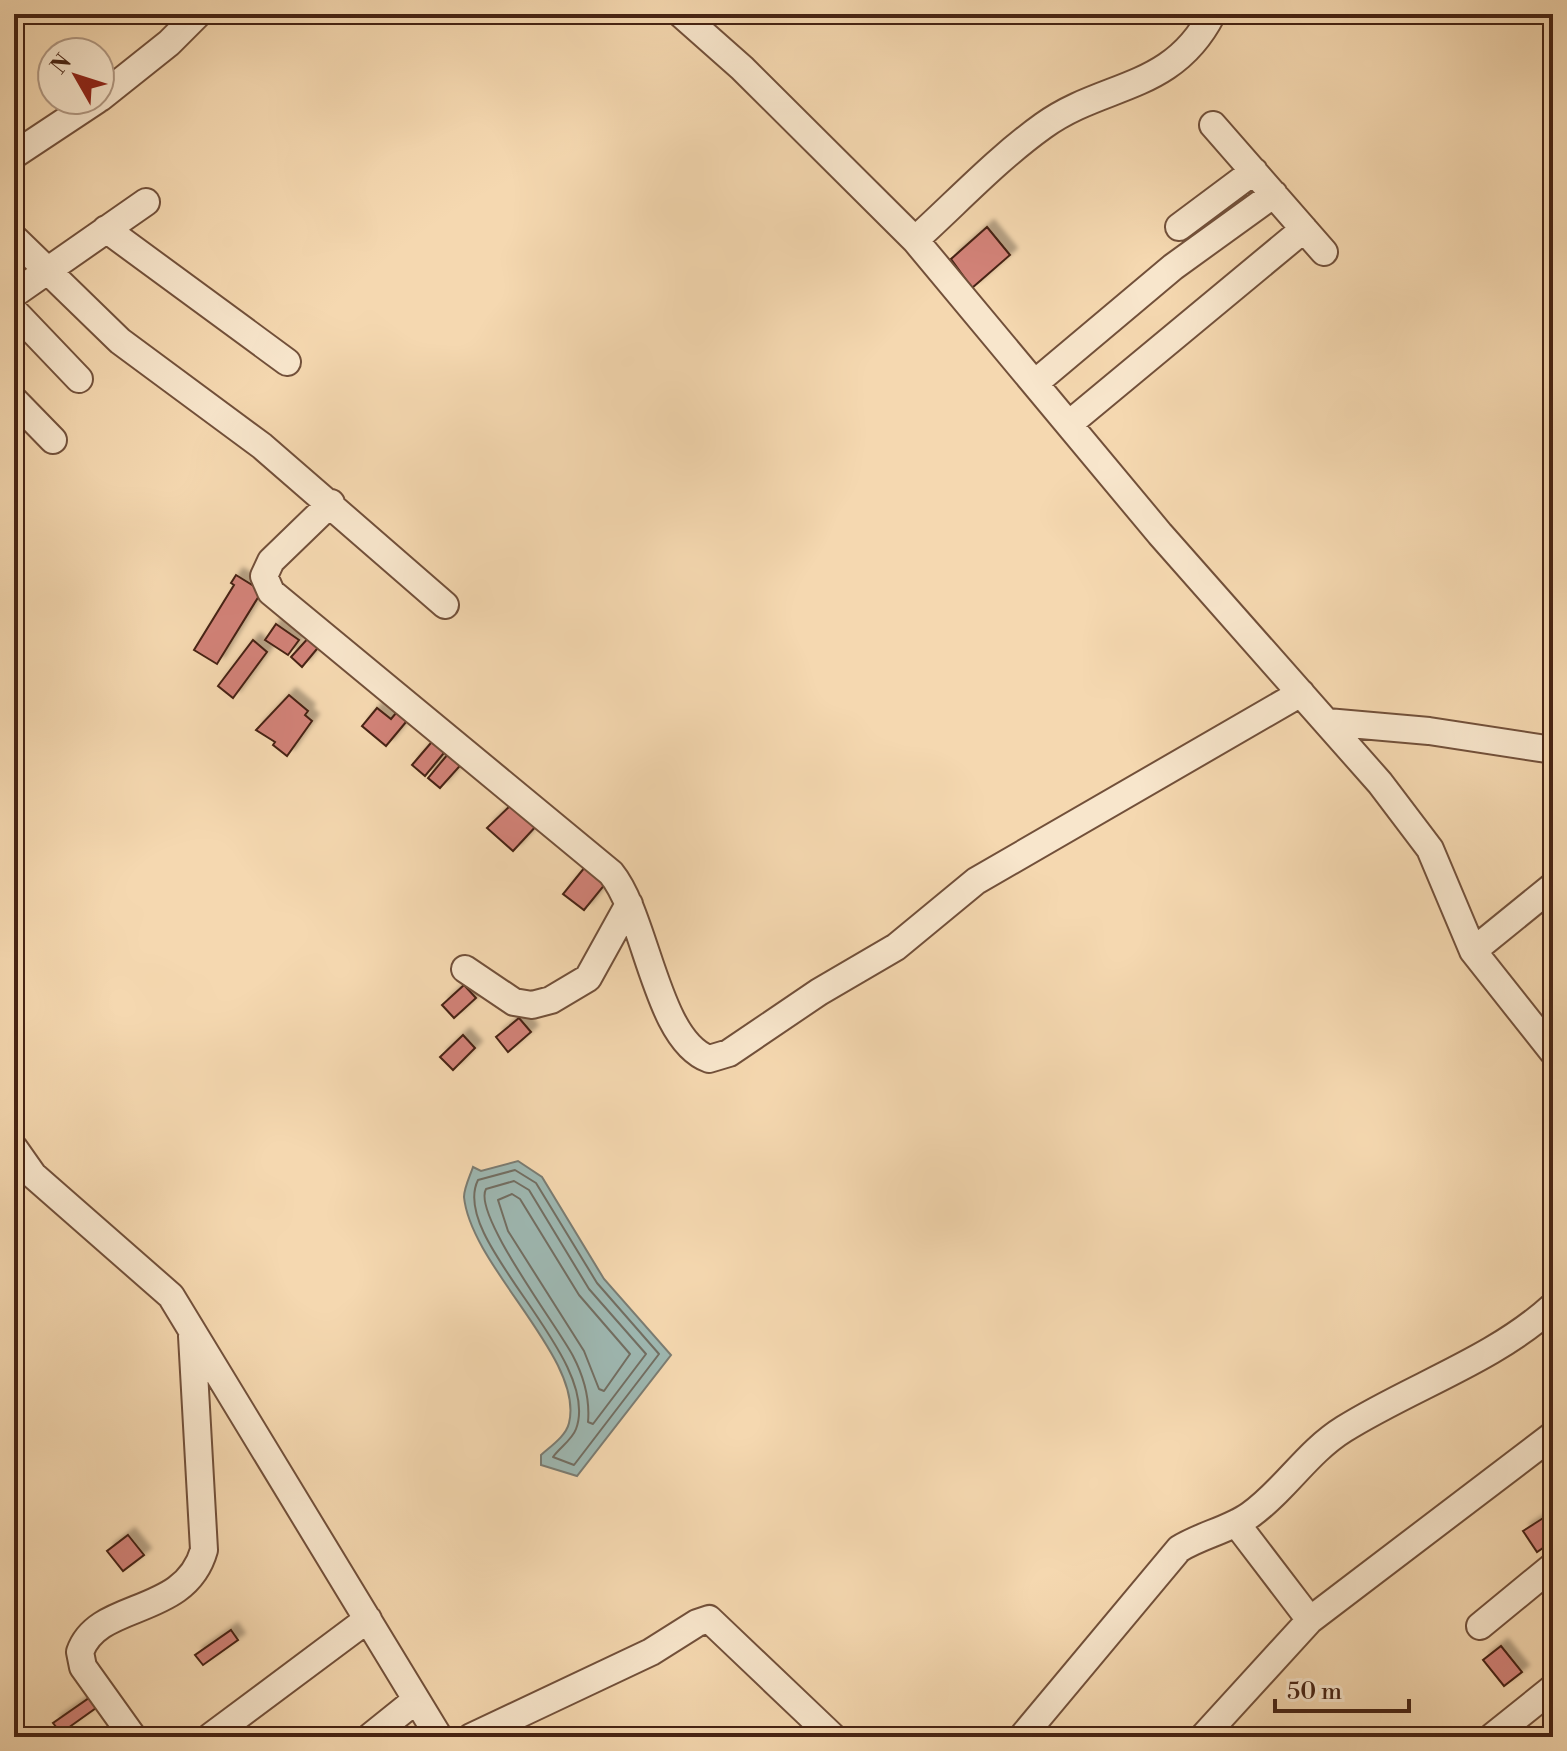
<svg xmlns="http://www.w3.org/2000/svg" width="1567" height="1751" viewBox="0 0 1567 1751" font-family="'Libre Bodoni',serif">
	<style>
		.water { fill: #9eb8b2; stroke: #7b7c72; stroke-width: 2 }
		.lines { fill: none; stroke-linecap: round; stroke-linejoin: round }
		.shore { stroke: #726e62; stroke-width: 2 }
		.building { fill: #d28278; stroke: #462313; stroke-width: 2; filter: url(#shadow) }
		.minor-casing { stroke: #72503a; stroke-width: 30 }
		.minor { stroke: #f8e6cc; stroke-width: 26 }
	</style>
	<defs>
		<filter id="shadow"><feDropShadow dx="7" dy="-7" stdDeviation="2" flood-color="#0004"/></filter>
	</defs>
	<rect width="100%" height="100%" fill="#f5d8b0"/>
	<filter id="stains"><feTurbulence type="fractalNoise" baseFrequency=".0025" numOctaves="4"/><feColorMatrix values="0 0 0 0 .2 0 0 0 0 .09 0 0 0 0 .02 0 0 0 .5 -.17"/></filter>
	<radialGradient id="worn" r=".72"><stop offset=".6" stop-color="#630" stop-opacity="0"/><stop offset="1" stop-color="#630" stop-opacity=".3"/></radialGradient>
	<path class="water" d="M518,1161L542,1177L604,1279L671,1355L577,1476L541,1465V1455C551,1446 566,1436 569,1423C585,1359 471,1267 464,1197C464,1188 470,1176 473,1167L481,1171Z"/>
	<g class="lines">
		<path class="shore" d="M515,1170L536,1183L597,1283L659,1354L574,1465L553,1457C559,1448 572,1440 576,1429C603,1357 448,1240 478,1180Z
			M514,1181L529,1190L589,1289L646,1354L593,1424L588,1422C590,1399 584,1377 573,1356C558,1327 472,1214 486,1189Z
			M512,1194L520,1199L579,1295L630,1354L604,1391L599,1389L584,1351L508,1231L498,1200Z"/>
	</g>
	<path class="building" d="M987,227L1010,255L972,288L951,259Z
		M236,575L262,591L217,664L194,650L234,585L231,583Z
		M276,624L299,640L288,655L265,640Z
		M311,635L321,644L302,667L291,657Z
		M253,640L267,652L233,698L218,686Z
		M289,695L308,711L305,715L312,721L287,756L273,745L275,742L256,730Z
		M401,707L411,716L386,746L362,726L377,708L391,719Z
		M436,737L448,748L425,776L412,765Z
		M453,748L466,759L440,788L428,778Z
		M513,803L538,824L513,851L487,828Z
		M585,867L606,883L584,910L563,894Z
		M464,985L476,998L454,1018L442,1005Z
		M519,1018L531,1032L508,1052L496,1037Z
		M463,1035L475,1048L453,1070L440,1057Z
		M1548,1515L1553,1522V1541L1537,1552L1523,1531Z
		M128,1535L144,1555L123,1571L107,1551Z
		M231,1630L238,1640L203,1665L195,1655Z
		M1501,1646L1522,1672L1504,1686L1483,1660Z
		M89,1698L96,1708L61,1733L53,1723Z"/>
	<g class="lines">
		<defs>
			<path id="minor" d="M681,14L742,68L915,240L1160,534L1380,783L1430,849L1473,951L1553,1052
				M100,98L169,43L198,14
				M1213,125L1324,252
				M14,155L97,100
				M1179,227L1254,171
				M106,229L287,362
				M14,238L120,341L262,446L445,605
				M915,240C957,202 997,159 1043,126C1104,82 1172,92 1212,14
				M14,294L146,202
				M14,311L79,379
				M1035,383L1173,267L1274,194
				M14,400L53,440
				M1069,424L1304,229
				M331,503L271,561L264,576L271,592L611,873C647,917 656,1040 709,1059L729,1053L819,992L896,947L976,881L1301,693
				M1327,722L1429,731L1553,750
				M1473,951L1553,886
				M465,969L514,1002L532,1005L551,1000L588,978L629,904
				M14,1148L33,1175L171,1296L439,1737
				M1236,1523L1310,1620
				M1480,1626L1553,1566
				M133,1737L83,1667L80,1652C98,1600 185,1618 204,1550L192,1336
				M210,1737L368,1619
				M370,1737L416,1700
				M471,1737L651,1652L697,1623L709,1619L833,1737
				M1022,1737L1179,1549C1201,1535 1229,1530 1250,1515C1285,1490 1307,1452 1344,1429C1411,1387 1494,1360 1553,1306
				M1203,1737L1310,1620L1553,1435
				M1492,1737L1553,1688"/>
		</defs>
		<use href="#minor" class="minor-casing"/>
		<use href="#minor" class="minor"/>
	</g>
	<rect width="1567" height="1751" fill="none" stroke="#f5d8b0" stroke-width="48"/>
	<rect x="16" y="16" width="1535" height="1719" fill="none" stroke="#462313" stroke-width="4"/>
	<rect x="24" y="24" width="1519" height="1703" fill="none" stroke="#462313" stroke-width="2"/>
	<g transform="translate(76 76) rotate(309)"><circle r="38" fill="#f8e6cc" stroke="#b19882" stroke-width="2"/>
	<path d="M0-6L14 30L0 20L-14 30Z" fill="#8f2418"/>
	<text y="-12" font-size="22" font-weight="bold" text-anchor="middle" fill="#462313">N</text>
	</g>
	<path d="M1275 1699v12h134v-12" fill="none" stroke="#462313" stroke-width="4"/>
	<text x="1287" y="1699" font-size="24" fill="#462313" stroke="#f8e6cc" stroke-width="6" paint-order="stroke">50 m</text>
	<rect width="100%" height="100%" filter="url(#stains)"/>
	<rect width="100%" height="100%" fill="url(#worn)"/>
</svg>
